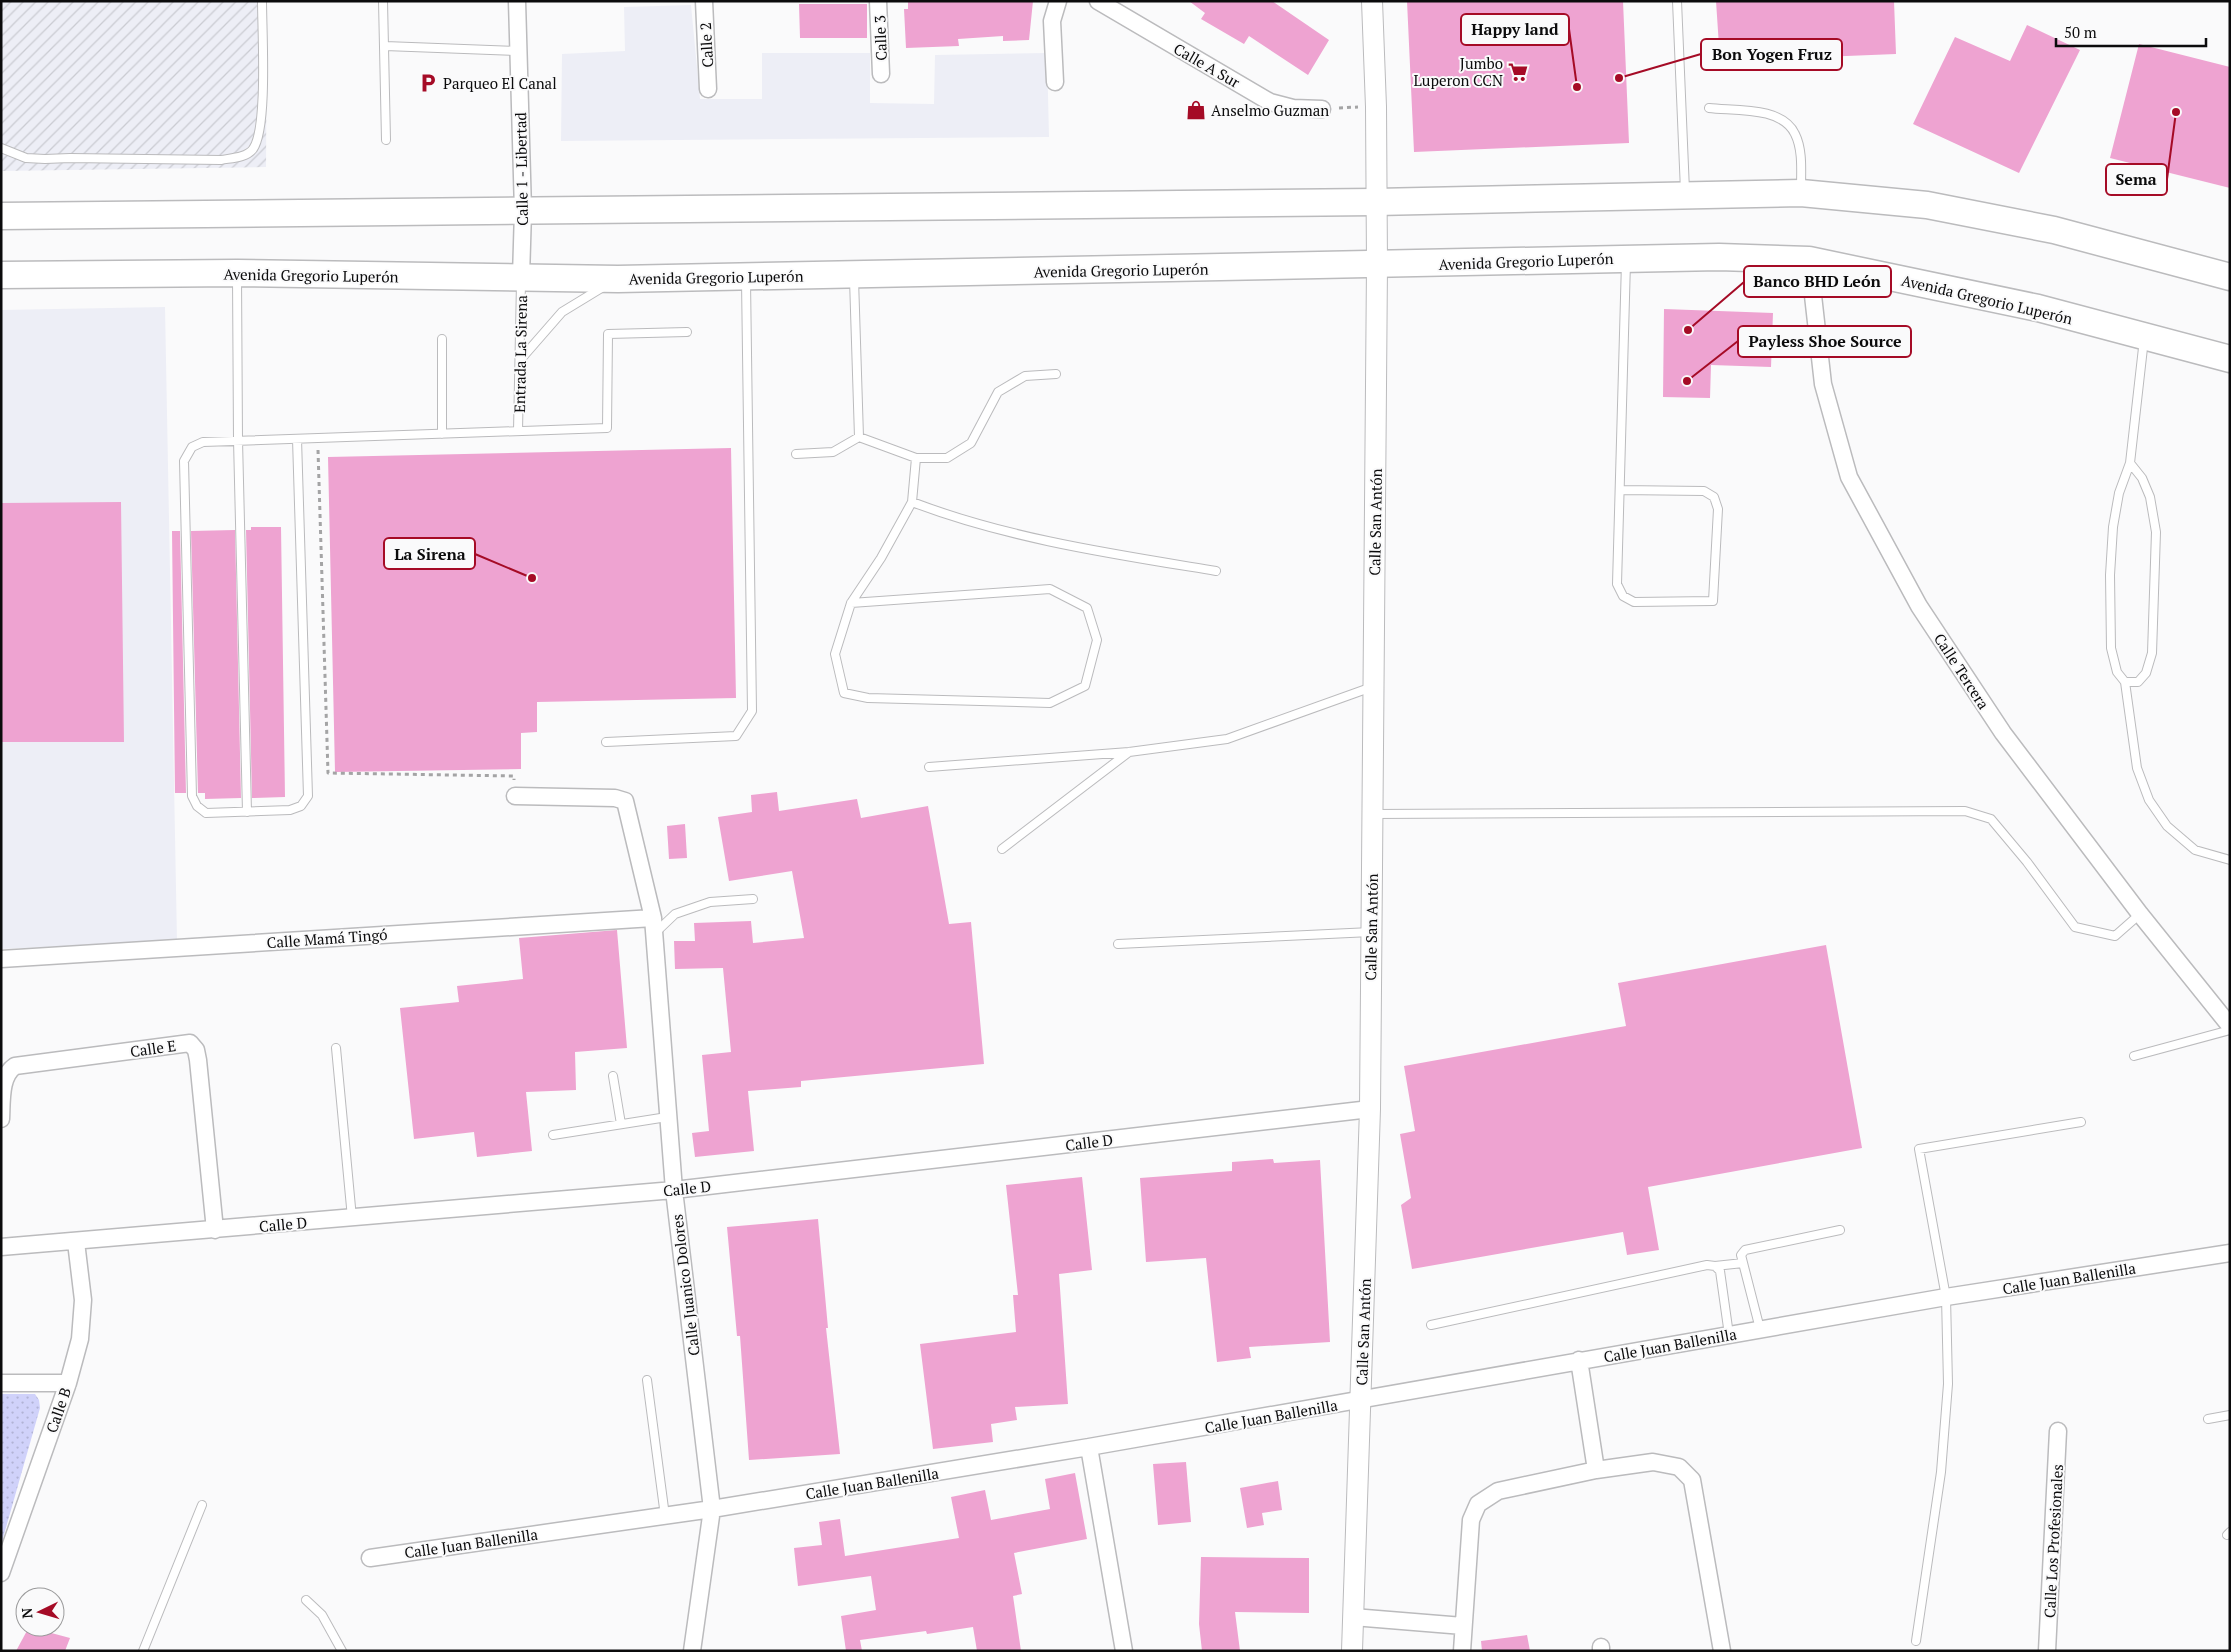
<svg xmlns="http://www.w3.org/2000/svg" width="2231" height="1652" viewBox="0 0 2231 1652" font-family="'PT Serif',serif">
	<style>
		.built { fill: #edeef6 }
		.industrial { fill: url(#industrial-furrows) }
		.park { fill: url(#park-dots) }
		.building { fill: #eea3d1 }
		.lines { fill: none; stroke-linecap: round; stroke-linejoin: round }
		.service-casing { stroke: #bbbbbd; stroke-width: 10 }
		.minor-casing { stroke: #bbbbbd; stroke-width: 19 }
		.tertiary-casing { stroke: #bbbbbd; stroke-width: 22 }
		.primary-casing { stroke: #bbbbbd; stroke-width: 29 }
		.path { stroke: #a4a4a5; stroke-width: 3; stroke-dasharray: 4 4; stroke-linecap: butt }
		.service { stroke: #fff; stroke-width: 8 }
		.minor { stroke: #fff; stroke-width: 16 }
		.tertiary { stroke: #fff; stroke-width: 20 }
		.primary { stroke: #fff; stroke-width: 26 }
		.labels { text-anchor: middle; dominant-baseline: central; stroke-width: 4; stroke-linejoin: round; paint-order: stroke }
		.street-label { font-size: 15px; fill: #0b0b0c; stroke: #fafafb }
		.poi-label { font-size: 15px; fill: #0b0b0c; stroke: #fafafb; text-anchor: start }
		.leader { fill: none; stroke: #a50b26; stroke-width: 2 }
		.callout-dot { fill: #a50b26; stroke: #fafafb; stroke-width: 2 }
		.callout { fill: #fafafb; stroke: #a50b26; stroke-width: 2 }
		.callout-label { font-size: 16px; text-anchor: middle; font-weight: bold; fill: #0b0b0c }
	</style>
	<defs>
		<pattern id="industrial-furrows" width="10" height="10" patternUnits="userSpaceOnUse" patternTransform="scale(1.25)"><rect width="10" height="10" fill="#edeef6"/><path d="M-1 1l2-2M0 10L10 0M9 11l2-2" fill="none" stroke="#cacbd2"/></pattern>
		<pattern id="park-dots" width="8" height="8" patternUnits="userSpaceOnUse" patternTransform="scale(1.25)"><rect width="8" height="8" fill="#d0d2fa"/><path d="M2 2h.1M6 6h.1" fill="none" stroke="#b1b3d5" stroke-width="1.8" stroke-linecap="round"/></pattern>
	</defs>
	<rect width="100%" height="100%" fill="#fafafb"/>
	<path class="built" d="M691,5L700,99H762V53H870V103L934,104L935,55L1047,53L1049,137L561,141L562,54L625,51L624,7Z
		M165,307L177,941L1,949V310Z"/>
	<path class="industrial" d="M1,1H267L266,167L1,171Z"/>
	<path class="park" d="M1,1394H35L39,1400L40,1408L1,1545Z"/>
	<path class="building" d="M908,1H1033L1029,40L1003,41V36L958,39L959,46L906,48L904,9H908Z
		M1189,1H1272L1329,40L1308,75L1249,36L1244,44L1201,19L1205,13Z
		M1407,1H1623L1629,143L1414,152Z
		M1716,1H1894L1896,54L1720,61Z
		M799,4H867V38H800Z
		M2027,25L2080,50L2019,173L1913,124L1955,37L2010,61Z
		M2139,44L2230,67V188L2110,158Z
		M1664,309L1773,313L1771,367L1711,365L1710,398L1663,397Z
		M731,448L736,698L537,702V732L521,733V769L335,772L328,457Z
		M121,502L124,742H1V503Z
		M251,527H281L285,797L252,798L246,530H251Z
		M235,530L241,798L205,799V793H198L191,531Z
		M172,531H180L186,793H175Z
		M777,792L779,811L857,799L861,818L928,806L949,924L971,922L984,1064L801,1081V1087L748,1091L754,1151L695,1157L692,1133L709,1131L702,1055L731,1052L723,968L675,969L674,941H695L694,923L751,921L753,943L804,938L792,871L729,881L718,817L752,812L751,795Z
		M685,824L687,858L669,859L667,826Z
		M617,930L627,1048L575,1052L576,1090L526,1092L532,1151L477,1157L474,1132L414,1139L400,1008L459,1002L457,986L523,979L519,938Z
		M1826,945L1862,1148L1648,1187L1659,1250L1627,1255L1623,1232L1412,1269L1401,1205L1411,1198L1400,1134L1415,1131L1404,1066L1626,1026L1618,983Z
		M1273,1159L1274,1163L1320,1160L1330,1342L1249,1347L1251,1358L1217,1362L1206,1258L1146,1262L1140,1178L1232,1171V1162Z
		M1082,1177L1092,1270L1059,1274L1068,1404L1015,1407L1017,1420L991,1424L993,1442L933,1449L920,1344L1016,1332L1013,1295H1018L1006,1185Z
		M818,1219L828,1328H826L840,1454L749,1460L740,1336H737L727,1227Z
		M1186,1462L1191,1522L1158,1525L1153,1464Z
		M1075,1473L1087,1539L1014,1553L1022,1594L1013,1596L1021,1651H977L973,1627L927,1634L926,1631L860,1640L862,1651H846L841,1616L876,1610L871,1576L798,1586L794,1548L822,1545L819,1522L840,1519L845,1556L959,1538L951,1497L985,1490L991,1520L1050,1509L1045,1479Z
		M1278,1481L1282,1510L1262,1513L1264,1525L1247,1528L1240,1488Z
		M1201,1557L1309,1558V1613L1235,1612L1240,1651H1202L1199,1624Z
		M29,1627L70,1638L65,1651H16Z
		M1527,1635L1530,1651H1482L1481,1641Z"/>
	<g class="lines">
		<defs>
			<path id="service" d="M383,1L386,140
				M1677,1L1685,191
				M385,46L518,51
				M1709,108C1734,111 1782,106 1795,134C1803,150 1801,171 1801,188
				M1,148L26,158L45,159L70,158L221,160C231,158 246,158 253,149C268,128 262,31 262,1
				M237,276L238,440L247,812
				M2144,339L2130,463L2119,493L2113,527L2110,575L2111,648L2117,672L2125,682L2137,768L2149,800L2167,826L2195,850L2230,860
				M521,359L562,312L603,287
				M518,431L521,282
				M442,434V339
				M859,437L916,458H947L971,443L998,392L1025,376L1056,374
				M297,439L308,796L301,806L290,810L206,813L197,806L192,796L184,461L192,447L203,442L607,428L608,334L687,332
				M796,454L833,452L859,437L854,279
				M916,458L912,502C1009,539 1113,554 1216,571
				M1620,490L1704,491L1714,497L1718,509L1713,601L1634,602L1623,596L1617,584L1626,262
				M851,603L1050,589L1087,608L1097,640L1085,686L1050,703L868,698L844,693L835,654L851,603L881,558L912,502
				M2125,682H2138L2146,673L2152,653L2156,532L2150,497L2142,478L2130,463
				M606,742L736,736L752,711L746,281
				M929,767L1129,752L1227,739L1372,687
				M1372,814L1965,811L1991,819L2027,862L2075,927L2115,936L2140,914
				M1002,849L1129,752
				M654,934L675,914L710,902L753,899
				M1118,944L1371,932
				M336,1048L352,1218
				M2134,1056L2230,1030
				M613,1076L621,1124
				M553,1135L667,1117
				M1715,1266L1743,1263
				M1431,1325L1707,1265L1715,1266L1720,1271L1729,1335
				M1760,1329L1741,1255L1745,1250L1840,1230
				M647,1380L665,1516
				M2208,1419L2230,1415
				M2227,1535L2230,1532
				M306,1600L322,1615L342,1651
				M1916,1641L1941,1472L1948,1384L1946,1297L1919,1149L2081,1122
				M143,1651L202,1505"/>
			<path id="minor" d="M517,1L523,211L521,277
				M704,1L708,89
				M878,1L881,74
				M1098,1L1270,102L1293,108L1322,109
				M1055,82L1052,21L1058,1
				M1809,260L1823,384L1849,477L1919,606L2003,733L2140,914L2230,1026
				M515,796L615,798L625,801L653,918L674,1190L712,1509L692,1651
				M1,959L653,918
				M1,1119C2,1101 0,1076 15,1066L190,1043L196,1050L198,1060L215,1230
				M1,1247L674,1190L1370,1109
				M1579,1360L1596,1470
				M1,1383H68
				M1089,1447L1124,1651
				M370,1558L712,1509L1089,1447L1946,1297L2230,1253
				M1,1573L68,1383L80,1339L83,1300L76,1242
				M1353,1617L1463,1626
				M1601,1647V1651
				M1462,1651L1471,1520L1478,1504L1498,1491L1596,1470L1653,1462L1679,1467L1692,1480L1722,1651
				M2047,1651L2058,1431"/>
			<path id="tertiary" d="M1352,1651L1370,1109L1377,265L1376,107L1372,1"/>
			<path id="primary" d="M1,216L1376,202L1801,193L1927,205L2054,230L2230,277
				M1,275L237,273L618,279L1719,257L1809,260L2038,308L2230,359"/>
		</defs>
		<use href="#service" class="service-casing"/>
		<use href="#minor" class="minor-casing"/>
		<use href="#tertiary" class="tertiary-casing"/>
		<use href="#primary" class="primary-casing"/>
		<path class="path" d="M1339,108L1358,107
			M318,450L328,773L514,776V780"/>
		<use href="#service" class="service"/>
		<use href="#minor" class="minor"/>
		<use href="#tertiary" class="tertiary"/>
		<use href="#primary" class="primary"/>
	</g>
	<defs>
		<symbol id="supermarket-bare" viewBox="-9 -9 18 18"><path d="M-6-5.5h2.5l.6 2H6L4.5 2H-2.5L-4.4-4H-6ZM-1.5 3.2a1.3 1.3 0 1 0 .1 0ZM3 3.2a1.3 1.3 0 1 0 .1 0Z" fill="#a50b26" stroke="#fafafb" stroke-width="2.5" paint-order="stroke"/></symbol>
		<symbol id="parking-bare" viewBox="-9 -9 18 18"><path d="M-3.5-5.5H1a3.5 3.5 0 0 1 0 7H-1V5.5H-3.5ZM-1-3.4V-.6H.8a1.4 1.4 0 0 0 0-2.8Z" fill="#a50b26" stroke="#fafafb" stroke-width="2.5" paint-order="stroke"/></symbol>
		<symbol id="shop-bare" viewBox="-9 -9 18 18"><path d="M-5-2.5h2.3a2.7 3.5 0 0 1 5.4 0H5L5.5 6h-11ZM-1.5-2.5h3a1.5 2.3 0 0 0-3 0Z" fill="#a50b26" stroke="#fafafb" stroke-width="2.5" paint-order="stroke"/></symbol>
	</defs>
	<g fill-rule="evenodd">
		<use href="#supermarket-bare" x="1504" y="58" width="28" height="28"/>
		<use href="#parking-bare" x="414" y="69" width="28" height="28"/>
		<use href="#shop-bare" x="1182" y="96" width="28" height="28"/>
	</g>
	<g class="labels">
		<g class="street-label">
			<text transform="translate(880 38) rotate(-92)">Calle 3</text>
			<text transform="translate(706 45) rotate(-93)">Calle 2</text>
			<text transform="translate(1207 65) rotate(30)">Calle A Sur</text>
			<text transform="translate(521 169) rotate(-91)">Calle 1 - Libertad</text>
			<text transform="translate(1526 261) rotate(-2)">Avenida Gregorio Luperón</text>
			<text transform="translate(1121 270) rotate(-1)">Avenida Gregorio Luperón</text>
			<text transform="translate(311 275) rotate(1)">Avenida Gregorio Luperón</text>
			<text transform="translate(716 277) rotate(-1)">Avenida Gregorio Luperón</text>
			<text transform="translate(1987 299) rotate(13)">Avenida Gregorio Luperón</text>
			<text transform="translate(520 354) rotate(-89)">Entrada La Sirena</text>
			<text transform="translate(1375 522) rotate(-89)">Calle San Antón</text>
			<text transform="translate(1962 671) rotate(57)">Calle Tercera</text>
			<text transform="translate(1371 927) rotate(-89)">Calle San Antón</text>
			<text transform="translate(327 938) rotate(-4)">Calle Mamá Tingó</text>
			<text transform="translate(153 1048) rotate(-8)">Calle E</text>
			<text transform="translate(1089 1142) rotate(-7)">Calle D</text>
			<text transform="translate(687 1188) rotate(-6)">Calle D</text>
			<text transform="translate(283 1224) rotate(-5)">Calle D</text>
			<text transform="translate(2069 1278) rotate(-9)">Calle Juan Ballenilla</text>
			<text transform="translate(685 1285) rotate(-97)">Calle Juanico Dolores</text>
			<text transform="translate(1363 1332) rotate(-88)">Calle San Antón</text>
			<text transform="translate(1670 1345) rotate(-10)">Calle Juan Ballenilla</text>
			<text transform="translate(58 1410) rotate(-71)">Calle B</text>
			<text transform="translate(1271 1416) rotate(-10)">Calle Juan Ballenilla</text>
			<text transform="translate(872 1483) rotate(-9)">Calle Juan Ballenilla</text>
			<text transform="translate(2053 1541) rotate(-87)">Calle Los Profesionales</text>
			<text transform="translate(471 1543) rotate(-8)">Calle Juan Ballenilla</text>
		</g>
		<g class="poi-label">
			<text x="1503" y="63" text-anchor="end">Jumbo<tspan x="1503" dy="17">Luperon CCN</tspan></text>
			<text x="443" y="83">Parqueo El Canal</text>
			<text x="1211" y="110">Anselmo Guzman</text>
		</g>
	</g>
	<path class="leader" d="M1577 87L1569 29M1619 78L1701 54M2176 112L2167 179M1688 330L1744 282M1687 381L1738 341M532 578L475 554"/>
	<g class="callout-dot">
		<circle cx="1577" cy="87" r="5"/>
		<circle cx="1619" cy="78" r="5"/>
		<circle cx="2176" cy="112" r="5"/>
		<circle cx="1688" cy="330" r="5"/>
		<circle cx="1687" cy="381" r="5"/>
		<circle cx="532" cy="578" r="5"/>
	</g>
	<g class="callout">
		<rect x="1461" y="14" width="108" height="31" rx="5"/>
		<rect x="1701" y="39" width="141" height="31" rx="5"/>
		<rect x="2106" y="164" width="61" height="31" rx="5"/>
		<rect x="1744" y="266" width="147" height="31" rx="5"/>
		<rect x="1738" y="326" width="173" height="31" rx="5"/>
		<rect x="384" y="538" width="91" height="31" rx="5"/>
	</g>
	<g class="callout-label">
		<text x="1515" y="35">Happy land</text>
		<text x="1772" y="60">Bon Yogen Fruz</text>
		<text x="2136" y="185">Sema</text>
		<text x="1817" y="287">Banco BHD León</text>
		<text x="1825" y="347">Payless Shoe Source</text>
		<text x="430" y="560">La Sirena</text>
	</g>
	<rect width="2231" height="1652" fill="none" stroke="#0b0b0c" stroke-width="5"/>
	<g transform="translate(40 1612) rotate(265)"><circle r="24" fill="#fafafb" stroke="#9a9a9b"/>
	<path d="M0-4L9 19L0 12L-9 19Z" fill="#a50b26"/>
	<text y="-8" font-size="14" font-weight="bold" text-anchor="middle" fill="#0b0b0c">N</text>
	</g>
	<path d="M2056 38v8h150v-8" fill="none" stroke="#0b0b0c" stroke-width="2.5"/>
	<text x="2064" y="38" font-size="15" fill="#0b0b0c" stroke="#fafafb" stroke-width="4" paint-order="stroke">50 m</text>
</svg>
